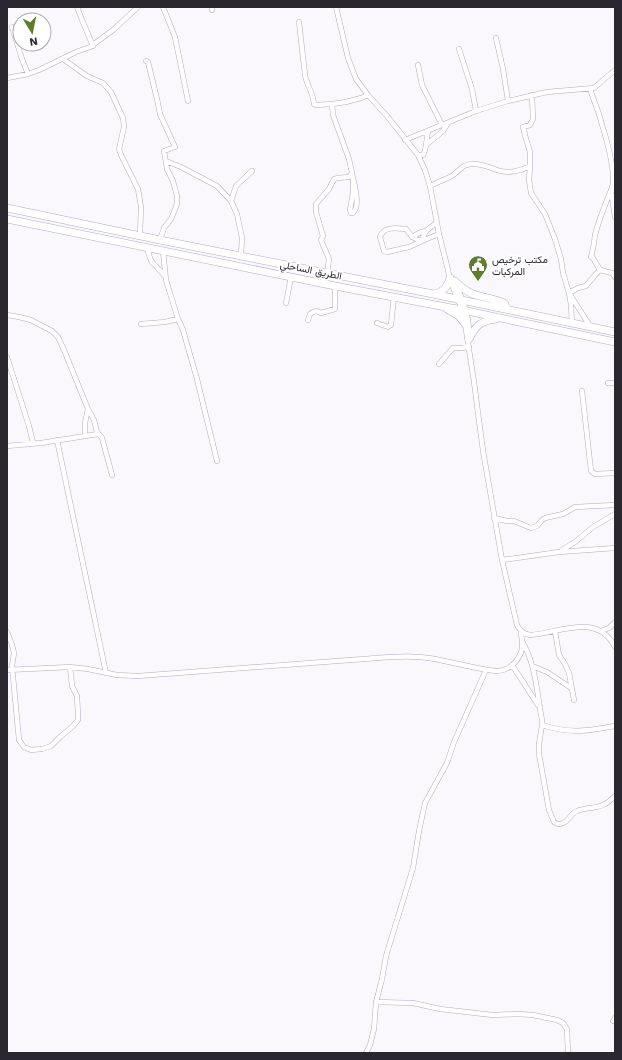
<svg xmlns="http://www.w3.org/2000/svg" width="622" height="1060" viewBox="0 0 622 1060" font-family="'Work Sans',Vazirmatn,sans-serif">
	<style>
		.lines { fill: none; stroke-linecap: round; stroke-linejoin: round }
		.minor-casing { stroke: #b3aac4; stroke-width: 5.5 }
		.highway-casing { stroke: #b3aac4; stroke-width: 8 }
		.minor { stroke: #fff; stroke-width: 4.5 }
		.highway { stroke: #fff; stroke-width: 7 }
		.labels { text-anchor: middle; dominant-baseline: central; stroke-width: 4; stroke-linejoin: round; paint-order: stroke }
		.poi-label { font-size: 10px; fill: #2b2731; stroke: #fff; text-anchor: start }
		.street-label { font-size: 10px; fill: #2b2731; stroke: #fff }
	</style>
	<rect width="100%" height="100%" fill="#faf8fd"/>
	<g class="lines">
		<defs>
			<path id="minor" d="M77,7L82,20L93,46
				M163,7L175,37L188,101
				M336,7L348,58L356,79L368,95L387,116L418,155L425,170L430,186L439,234L448,270C450,287 461,301 464,317L474,382L483,451L502,560L517,625C520,631 524,634 530,635C560,633 597,612 615,647
				M212,10V7
				M299,22L305,75C307,86 313,92 314,104L316,105L332,104L346,102L361,98L368,95
				M12,27L22,59L28,74
				M496,38L503,69L508,101
				M459,49L472,89L476,111
				M63,59L87,76L103,83L111,92L123,118L124,127L119,149L121,155L138,189L141,207L140,236
				M146,61L148,62L157,99L160,114L175,147L164,151L167,169L173,181L177,196V203L176,207L171,219L164,228L160,240
				M418,65L422,85L442,125
				M7,78L28,74L39,70L76,52L90,47L113,30L138,7
				M590,89C597,107 620,173 611,190L612,191
				M405,140L476,111L508,101L547,92L594,88L615,70
				M426,145L443,131L448,123
				M418,155H423C427,149 426,139 428,131
				M166,161L181,167L217,186L231,201
				M530,166L529,180L531,193L545,214L555,239L561,259L563,273L569,293L571,305L572,323
				M352,173C354,184 361,205 353,213H351L350,210L353,193V178
				M430,186C436,183 443,180 450,177C459,173 460,164 473,164C482,164 489,167 497,170C507,174 521,171 530,166V152L526,139L523,127L530,125L533,119L532,95
				M436,223L426,231L421,241C414,240 410,235 406,229C396,228 384,226 380,237L384,251L387,252L409,247L429,238L439,234
				M412,237L421,232L426,231
				M147,248L150,258L152,262L165,276
				M163,251L166,280L178,319L183,330L197,379L217,461
				M241,256L242,238L237,214L231,201L236,186L252,171
				M600,270L612,273L615,277
				M327,274L329,259L321,240L323,236L316,212V204L329,189L334,179C339,177 344,178 349,177L352,173L349,159L333,115L332,104
				M456,284C463,302 470,316 469,336
				M286,303L291,277
				M7,315L19,317L31,320L52,331L58,337L64,350L88,409L94,420L97,432L102,438L112,475
				M308,320L310,314L313,312L317,311L321,313L335,309V286
				M377,323L388,327L391,325L394,296
				M141,324L165,322L178,319
				M590,326L569,293L578,288L586,286L595,275L600,270L593,258L591,257C593,250 594,243 595,235C599,219 605,205 611,190L615,217
				M7,357L29,426L33,443
				M439,364L453,348H462L469,346
				M608,383H615
				M582,391L591,471L595,474L615,473
				M85,436V423L88,409
				M57,440L106,673
				M7,446L41,443L98,434
				M494,518L507,521H514L531,528L537,526L542,520L545,518L563,514L575,507L615,505
				M562,550L575,542L593,527L615,514
				M502,560L559,552L615,548
				M555,631L559,655L565,664L569,673L574,700
				M601,631L609,628L615,622
				M7,632L12,645L14,653L12,666L19,740L24,747L31,750L42,749L51,746L60,737L73,726L78,720V714L77,696L72,686L70,667
				M523,643C536,666 537,694 542,720V725L539,744V754L549,810L554,822C557,824 559,825 563,823C569,821 571,813 577,811C586,807 597,809 605,804C609,802 612,799 615,796
				M512,665L538,705
				M532,666L547,672L571,688
				M7,670L70,667L88,669L117,675L138,676L390,657C405,656 420,656 435,659C449,662 463,665 477,668C484,669 491,671 498,671C510,670 519,661 522,649C523,644 521,637 521,631
				M542,725C570,734 587,731 615,726
				M376,1002L413,1003L440,1009L493,1015L519,1014L533,1015L557,1020L563,1023L567,1029L568,1053
				M613,1021L615,1018
				M366,1053L370,1045L374,1029L376,1002L382,979L386,956L413,868L419,831L425,803L447,763L454,742L486,670"/>
			<path id="highway" d="M7,208L160,240L433,294L615,332
				M7,219L335,286L467,311L615,342
				M455,281C473,300 483,294 504,303L505,304L506,309
				M434,294C443,292 448,287 450,278
				M447,309L459,316L465,324
				M469,339C476,325 481,321 496,319"/>
		</defs>
		<use href="#minor" class="minor-casing"/>
		<use href="#highway" class="highway-casing"/>
		<use href="#minor" class="minor"/>
		<use href="#highway" class="highway"/>
	</g>
	<defs>
		<symbol id="civic-pin" viewBox="-11 -11 22 30"><path d="M0 17L-7.5 6A9.5 9.5 0 1 1 7.5 6Z" fill="#617c30" stroke="#fff"/><path d="M-.6-6.5H3V-4.5H.6V-3L4-1V1h2V6H-6V1h2V-1L-.6-3ZM-1.2 2.5V6h2.4V2.5Z" fill="#fff"/></symbol>
	</defs>
	<g fill-rule="evenodd">
		<use href="#civic-pin" x="467" y="254" width="22" height="30"/>
	</g>
	<g class="labels">
		<g class="poi-label">
			<text x="492" y="259">مكتب ترخيص<tspan x="492" dy="12">المركبات</tspan></text>
		</g>
		<g class="street-label">
			<text transform="translate(311 270) rotate(11)">الطريق الساحلي</text>
		</g>
	</g>
	<rect width="622" height="1060" fill="none" stroke="#2b2731" stroke-width="16"/>
	<g transform="translate(32 32) rotate(170)"><circle r="19" fill="#ffffff" stroke="#aaa9ad"/>
	<path d="M0-3L7 15L0 10L-7 15Z" fill="#617c30"/>
	<text y="-6" font-size="11" font-weight="bold" text-anchor="middle" fill="#2b2731">N</text>
	</g>
</svg>
